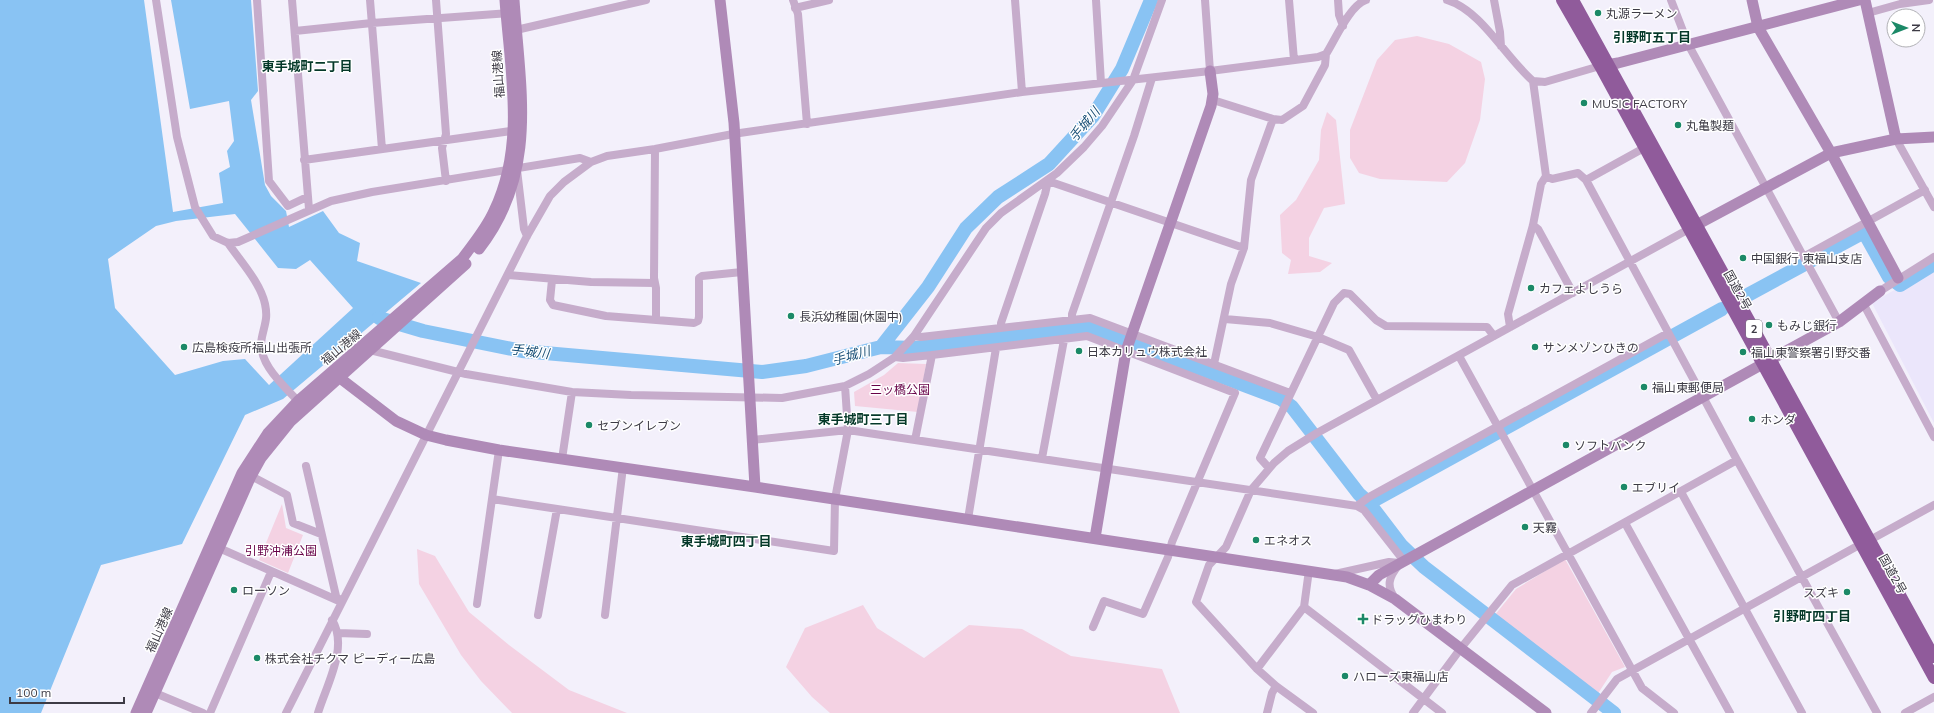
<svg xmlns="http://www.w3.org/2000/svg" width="1934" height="713" viewBox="0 0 1934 713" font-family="Mulish,'Noto Sans JP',sans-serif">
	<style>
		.built { fill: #ebe6fb }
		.green { fill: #f4d2e3 }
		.water { fill: #89c3f3; fill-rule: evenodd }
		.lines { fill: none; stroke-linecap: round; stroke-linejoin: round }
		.river { stroke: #89c3f3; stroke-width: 14 }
		.street { stroke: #c6accb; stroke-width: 8 }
		.secondary { stroke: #af8ab7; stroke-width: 11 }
		.highway { stroke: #905b9b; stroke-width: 12 }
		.poi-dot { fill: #1b8967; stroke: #fff; stroke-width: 1.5 }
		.labels { text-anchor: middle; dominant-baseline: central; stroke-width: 3; stroke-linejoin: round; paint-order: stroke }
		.shield { fill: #fff; stroke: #77767d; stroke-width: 1 }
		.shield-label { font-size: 11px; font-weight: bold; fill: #3d3b45 }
		.poi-label { font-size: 12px; fill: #3d3b45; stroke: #fff; text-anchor: start }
		.street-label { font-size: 12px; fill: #3d3b45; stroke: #fff }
		.park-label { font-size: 12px; fill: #670248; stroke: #fff }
		.neighbourhood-label { font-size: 13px; font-weight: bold; fill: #053929; stroke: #fff }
		.water-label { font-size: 13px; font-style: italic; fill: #184f76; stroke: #fff }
	</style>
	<rect width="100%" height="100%" fill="#f3f0fb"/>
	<path class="built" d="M1934,267V423L1872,303Z"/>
	<path class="green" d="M1417,36L1449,44L1481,62L1485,79L1480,120L1465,163L1447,182L1380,179L1359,173L1350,158V130L1377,60L1395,40Z
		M1327,112L1336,120L1345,204L1324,208L1309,238V256L1332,263L1320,272L1288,274L1291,260L1282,253L1280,215L1296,200L1319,160L1321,130Z
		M898,363L926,364L918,412L855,406L854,392L884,375Z
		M282,504L286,528L303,535L288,573L259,560Z
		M417,549L435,556L469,612L509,645L569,690L627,713H512L481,681L461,655L419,584Z
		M1565,559L1625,667L1612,672L1597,695L1494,616L1516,589Z
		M863,605L877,628L924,658L969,625L1022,629L1071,656L1162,669L1180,713H830L812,697L786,667L805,628Z"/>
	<path class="water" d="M0,0H144L173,212L223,203L219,173L230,167L227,151L234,141L229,101L190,109L171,0H251L258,91L251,100L265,185L271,196L286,211L289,227L323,211L339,233L360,243L357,261L421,283L283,399L245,415L182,544L101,565L41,713H0ZM235,214L278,268L296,269L310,260L353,308L269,385L245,359L223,361L175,375L115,308L108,259L156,226L176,221Z"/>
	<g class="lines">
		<path class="river" d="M1744,297L1864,232L1889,277L1900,285L1934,264
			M379,318L423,331L522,351L762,372L806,366L881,347L915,348L1087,326L1281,399L1292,407L1359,494L1369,503L1401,545L1424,567L1614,713
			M881,347L928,287L966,228L998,197L1049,164L1093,116L1122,69L1151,0
			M1369,503L1722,309"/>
		<path class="street" d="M156,0L177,137L195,207L213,236L228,243L238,242L331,201L372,192L580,158L591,162L607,156L655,149L733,134L1022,92L1210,71L1318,57L1326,54C1335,40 1350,5 1366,0
			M257,0L269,181L288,206L307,197
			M292,0L309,209
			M370,0L382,149
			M436,0L446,134L442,148L446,181
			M793,0L798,14L807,124
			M1015,0L1022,92
			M1096,0L1101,83
			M1205,0L1210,71
			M1289,0L1294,60
			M1338,0L1339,15L1343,26
			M1447,0C1482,11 1505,57 1533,81L1545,82L1600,66
			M1494,0L1500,32L1501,46
			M1671,0L1688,44L1839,322
			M795,8L829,0
			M1868,13L1900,4L1929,0
			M516,30L646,0
			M295,31L372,23L510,13
			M1533,81L1546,176L1552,179L1578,173L1586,180L1737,460L1877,713
			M1213,100L1273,119
			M1896,139L1934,207
			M655,149L654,278L656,288V319
			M304,160L518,130
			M517,170L524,229L527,236
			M1586,180L1644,148
			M1533,225L1538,229L1573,293
			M228,243C241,262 260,282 265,304C268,318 265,323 262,337C256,362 283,385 298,401
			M1805,256L1925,190
			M508,275L591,282L655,283
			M552,280L550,300L553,305L606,316L694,323L698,321L699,317V278L702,276L742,272
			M1880,291L1934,257
			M1863,303L1934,437
			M1225,319L1270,323L1318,337L1349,350L1377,400
			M1072,320V314L1134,136L1152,78
			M1510,327L1508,314L1533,225L1541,184L1546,176
			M1001,328V323L1045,194L1048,181L1244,248
			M914,336L986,228L1001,213L1057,173L1084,147L1102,126L1133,80L1162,0
			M370,350L466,374L572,392L631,395L782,398L845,386L869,374L895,357L914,336L921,337L1090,318L1290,393
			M1459,356L1642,688L1674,713
			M895,357L903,358L932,355L1087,336L1235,393L1172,542L1168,557L1143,614L1104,601L1093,627
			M1214,364L1231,284L1244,248L1251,180L1273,119L1282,120L1303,106L1325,65L1326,54
			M752,440L848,430L1357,506L1364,510L1404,561
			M915,440L932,355
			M1042,458L1064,340
			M562,459L572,392
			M306,466L336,596L341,602
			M1269,468L1260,458L1334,303L1344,293L1350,294L1376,320L1386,326L1487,327L1494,336
			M251,476L287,495L293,523L321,534
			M1681,492L1802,713
			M492,499L834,551L835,499L848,430L845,386
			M1357,506L1369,497L1668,333
			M968,519L996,348
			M1625,523L1730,713
			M1870,540L1934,505
			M219,548L339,601
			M1335,574L1389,562L1400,563
			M1395,598C1386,586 1389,577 1398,566
			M477,604L499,450
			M1304,607L1442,713
			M538,615L557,509
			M605,615L623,467
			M338,633L367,634
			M1257,669L1304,607L1309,570
			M155,693L203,713
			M210,713L271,572
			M286,713L527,236L550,196L564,182L591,162
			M318,713C326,686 349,647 332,620
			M1267,713L1272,693L1276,686
			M1313,713L1276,686L1257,669L1196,602L1209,565L1226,547L1251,490L1274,463L1288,451L1317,433L1689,229
			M1413,713L1461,648L1512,585L1737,460
			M1591,713L1617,679L1861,544
			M1905,713L1934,697"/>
		<path class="secondary" d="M720,0L734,123L755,487
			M1752,0L1758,27L1831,153L1898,278
			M1865,0L1896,139
			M1600,66L1618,63L1859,0
			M1689,229L1831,153L1896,139L1934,137
			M479,249C539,172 520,90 514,0
			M332,372L396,421L426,435L446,440L499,450L755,487L1347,577L1369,585L1395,599L1546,713
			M1095,538L1126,351L1211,106L1213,94L1210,71
			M1369,585L1379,575L1839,322L1880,291
			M136,713L242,473L268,433L298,401L462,259C473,244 486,229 494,211C526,145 510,70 505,0
			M146,713L251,476L261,458L290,422L466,264"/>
		<path class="highway" d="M1562,0L1600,66L1934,678
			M1573,0L1934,657"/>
	</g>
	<g class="poi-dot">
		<circle cx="1598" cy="13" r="4"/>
		<circle cx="1584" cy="103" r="4"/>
		<circle cx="1678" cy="125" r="4"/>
		<circle cx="1743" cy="258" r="4"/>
		<circle cx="1531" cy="288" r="4"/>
		<circle cx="791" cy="316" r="4"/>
		<circle cx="1769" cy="325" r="4"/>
		<circle cx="184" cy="347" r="4"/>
		<circle cx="1535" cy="347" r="4"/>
		<circle cx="1079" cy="351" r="4"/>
		<circle cx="1743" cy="352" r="4"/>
		<circle cx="1644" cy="387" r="4"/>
		<circle cx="1752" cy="419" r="4"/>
		<circle cx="589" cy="425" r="4"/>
		<circle cx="1566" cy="445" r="4"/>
		<circle cx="1624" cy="487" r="4"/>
		<circle cx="1525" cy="527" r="4"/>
		<circle cx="1256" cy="540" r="4"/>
		<circle cx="234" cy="590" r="4"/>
		<circle cx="1847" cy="592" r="4"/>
		<path d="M1361 613h4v4h4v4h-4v4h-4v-4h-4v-4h4z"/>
		<circle cx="257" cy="658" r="4"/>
		<circle cx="1345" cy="676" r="4"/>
	</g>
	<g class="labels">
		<rect class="shield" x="1746" y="320" width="16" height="18" rx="3"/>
		<g class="shield-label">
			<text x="1754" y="329">2</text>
		</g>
		<g class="poi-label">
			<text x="1606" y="13">丸源ラーメン</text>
			<text x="1592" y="103">MUSIC FACTORY</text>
			<text x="1686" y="125">丸亀製麺</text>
			<text x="1751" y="258">中国銀行 東福山支店</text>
			<text x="1539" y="288">カフェよしうら</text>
			<text x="799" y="316">長浜幼稚園(休園中)</text>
			<text x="1777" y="325">もみじ銀行</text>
			<text x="192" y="347">広島検疫所福山出張所</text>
			<text x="1543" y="347">サンメゾンひきの</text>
			<text x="1087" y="351">日本カリュウ株式会社</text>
			<text x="1751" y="352">福山東警察署引野交番</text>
			<text x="1652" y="387">福山東郵便局</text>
			<text x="1760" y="419">ホンダ</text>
			<text x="597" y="425">セブンイレブン</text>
			<text x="1574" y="445">ソフトバンク</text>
			<text x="1632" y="487">エブリイ</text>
			<text x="1533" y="527">天霧</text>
			<text x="1264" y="540">エネオス</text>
			<text x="242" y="590">ローソン</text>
			<text x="1839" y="592" text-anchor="end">スズキ</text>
			<text x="1371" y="619">ドラッグひまわり</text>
			<text x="265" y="658">株式会社チクマ ピーディー広島</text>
			<text x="1353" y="676">ハローズ東福山店</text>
		</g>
		<g class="street-label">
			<text transform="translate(498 74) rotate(-94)">福山港線</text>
			<text transform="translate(1738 290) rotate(61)">国道2号</text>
			<text transform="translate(341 347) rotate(-40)">福山港線</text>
			<text transform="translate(1893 574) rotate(61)">国道2号</text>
			<text transform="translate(159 630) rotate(-66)">福山港線</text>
		</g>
		<g class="park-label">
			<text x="900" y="389">三ッ橋公園</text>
			<text x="281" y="550">引野沖浦公園</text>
		</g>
		<g class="neighbourhood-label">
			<text x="1652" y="37">引野町五丁目</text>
			<text x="307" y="66">東手城町二丁目</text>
			<text x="863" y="419">東手城町三丁目</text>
			<text x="726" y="541">東手城町四丁目</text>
			<text x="1812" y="616">引野町四丁目</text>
		</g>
		<g class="water-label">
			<text transform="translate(1084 124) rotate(-50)">手城川</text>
			<text transform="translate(530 351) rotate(7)">手城川</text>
			<text transform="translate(851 355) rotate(-15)">手城川</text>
		</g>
	</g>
	<g transform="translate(1906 28) rotate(90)"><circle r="19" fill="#ffffff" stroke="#b1b1b5"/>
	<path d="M0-3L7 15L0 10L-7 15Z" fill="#1b8967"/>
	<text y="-6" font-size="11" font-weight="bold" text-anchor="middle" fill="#3d3b45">N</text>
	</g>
	<path d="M10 697v6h114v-6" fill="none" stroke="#3d3b45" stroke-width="2"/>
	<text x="16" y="697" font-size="12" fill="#3d3b45" stroke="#ffffff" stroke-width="3" paint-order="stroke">100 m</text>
</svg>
